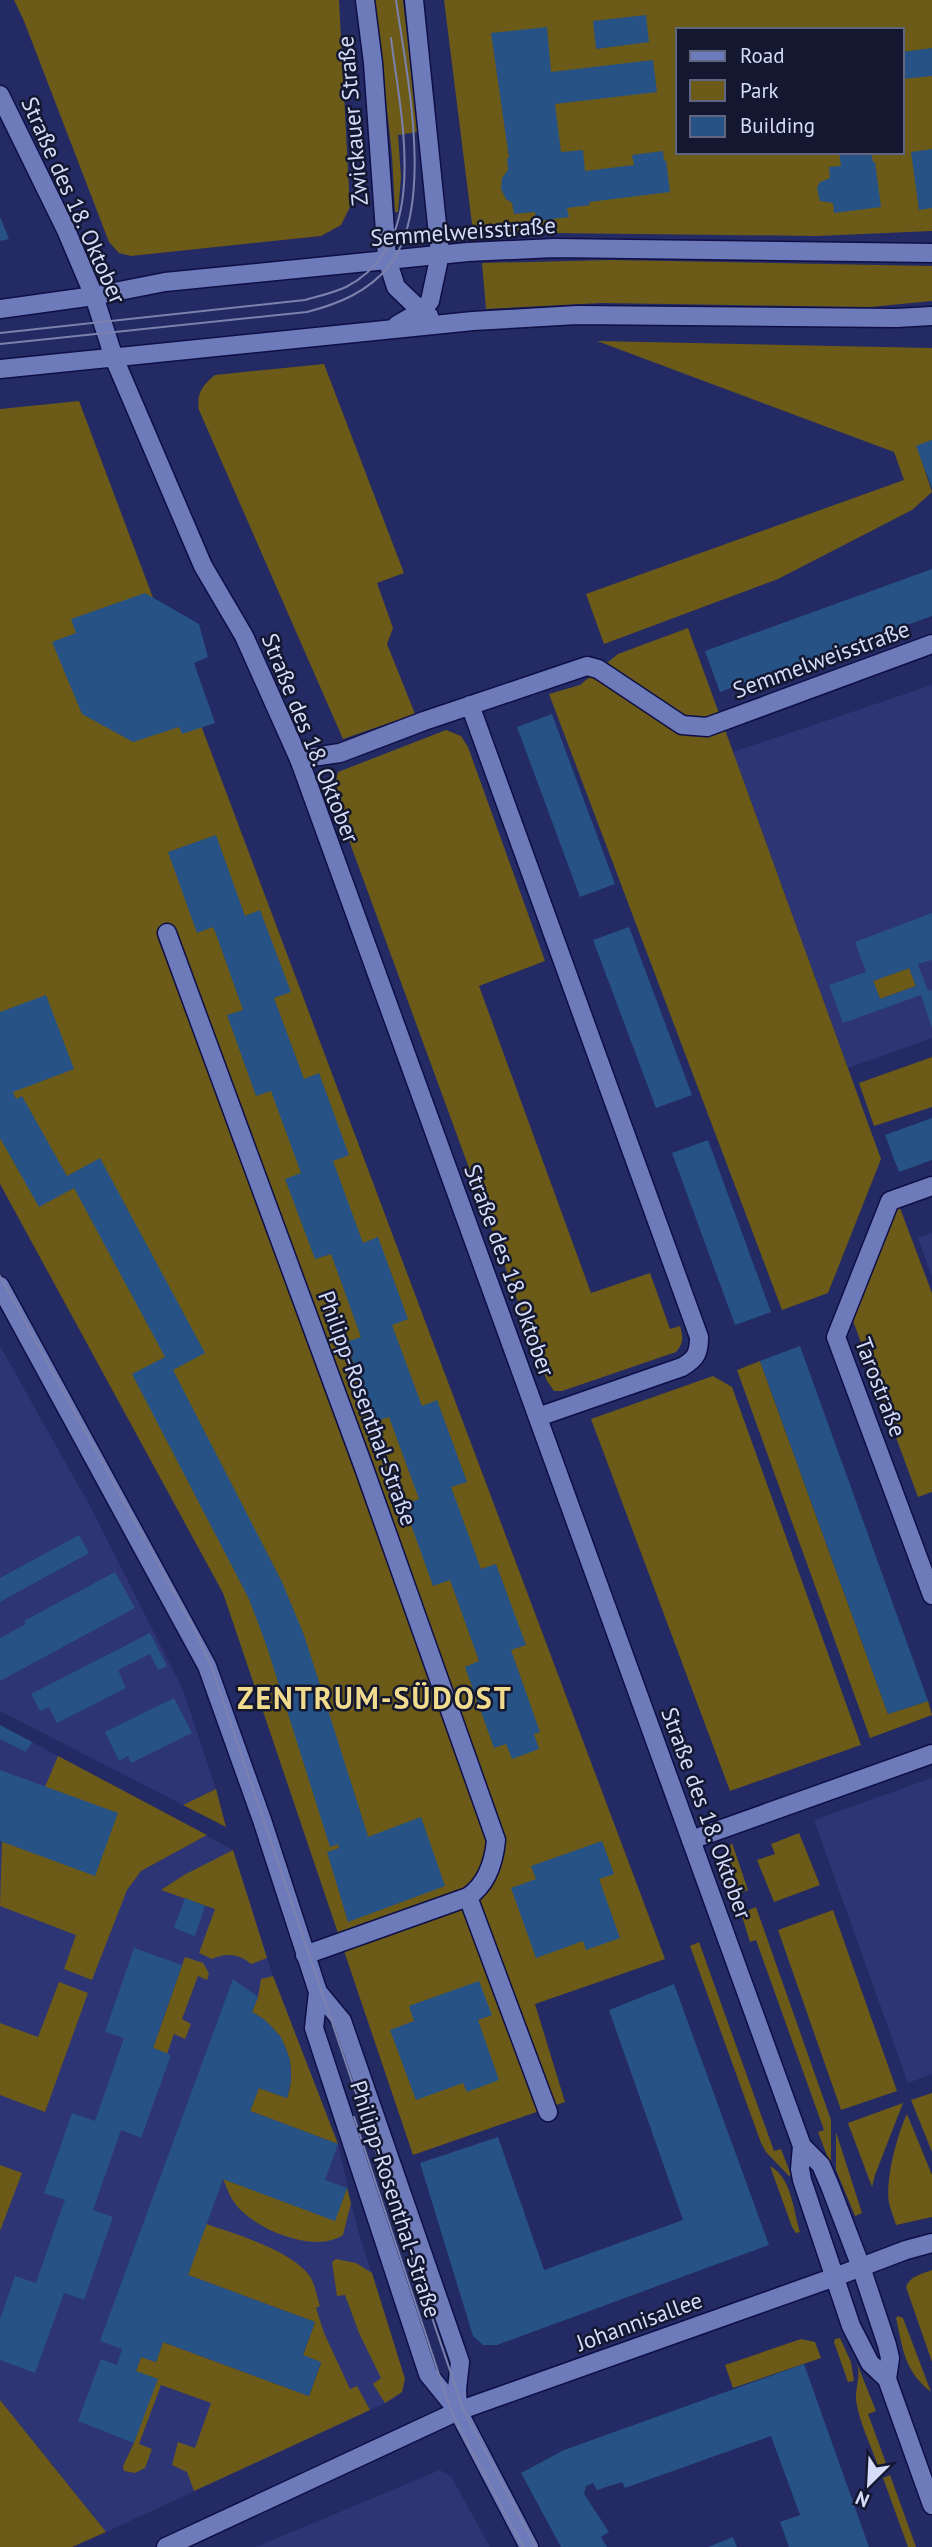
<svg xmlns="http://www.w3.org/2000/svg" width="932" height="2547" viewBox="0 0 932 2547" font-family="'PT Sans',sans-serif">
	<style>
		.built { fill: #2e3574 }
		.green { fill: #6b5a18; fill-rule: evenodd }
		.building { fill: #265285; fill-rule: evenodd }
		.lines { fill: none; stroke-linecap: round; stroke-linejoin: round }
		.minor-casing { stroke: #0f0f46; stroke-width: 21 }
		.tertiary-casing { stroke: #0f0f46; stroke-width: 21 }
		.secondary-casing { stroke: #0f0f46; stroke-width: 21 }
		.minor { stroke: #6e7bbb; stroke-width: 18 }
		.tertiary { stroke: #6e7bbb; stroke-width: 18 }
		.secondary { stroke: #6e7bbb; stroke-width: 18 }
		.tram { stroke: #7b82ad; stroke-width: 2 }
		.labels { text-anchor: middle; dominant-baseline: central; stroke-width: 5; stroke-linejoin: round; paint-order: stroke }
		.street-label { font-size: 23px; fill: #d5dcf9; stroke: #131730 }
		.district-label { font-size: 30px; font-weight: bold; letter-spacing: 2px; fill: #f1dc8e; stroke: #131730 }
	</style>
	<rect width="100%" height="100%" fill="#242a63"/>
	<path class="built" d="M932,685V1038L848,1068L733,752Z
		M932,1233V1277L918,1238Z
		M0,1346L91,1508L183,1690L216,1789L183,1805L0,1711Z
		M0,1725L233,1850L273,1976L338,2144L357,2227L405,2379L402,2392L394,2399L106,2532L0,2400Z
		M932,1778V2074L908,2083L814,1820Z
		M440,2470L452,2478L490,2547H256Z"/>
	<path class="green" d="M14,0H339L350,207L341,225L321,236L131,256L119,253L109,242L24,21Z
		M375,0H403L418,132L398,135L401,177L398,212H395L392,156Z
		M444,0H932V231L817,236L473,232ZM678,30H902V152H678Z
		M612,260L932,266V301L870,307L601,303L486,309L482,263Z
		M597,341L932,348V440L917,446L932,492L912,510L778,579L604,644L586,594L904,480L894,452Z
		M324,364L404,573L377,583L393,628L387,644L415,714L343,739L199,410C196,393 203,385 215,375Z
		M79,401L665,1959L535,2004L565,2102L413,2155L223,1593L0,1184V409Z
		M688,628L881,1159L828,1293L782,1310L549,694L580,685L618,654Z
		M446,730L461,736L468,747L545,961L479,986L591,1293L650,1273L670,1329L680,1326C683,1337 684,1343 676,1352L562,1391H554L547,1381L332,794L338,772Z
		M909,968L916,986L880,999L873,981Z
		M932,1057V1107L874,1126L859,1083Z
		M900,1208L932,1293V1492L918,1497L853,1321L891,1210Z
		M760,1361L888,1714L928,1701L932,1715L870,1738L737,1370Z
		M713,1376L732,1387L861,1745L730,1791L591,1419Z
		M58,1756L207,1835L141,1871L127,1890L92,1980L64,1969L76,1935L0,1906L2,1841L45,1787Z
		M216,1789L226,1827L183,1805Z
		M799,1833L820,1885L774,1902L757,1860L775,1854L771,1844Z
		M732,1843L748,1890L733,1896C725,1875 716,1863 732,1843Z
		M233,1850L267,1958L251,1964C239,1953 226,1953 212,1959L199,1953L215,1909L161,1890L184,1875Z
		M756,1907L831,2120V2166L818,2132L824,2130L756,1940L750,1942L741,1913Z
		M833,1910L897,2091L841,2110L778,1930Z
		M699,1942L774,2151L781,2149L791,2175L789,2176L766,2152L761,2143L690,1946Z
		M185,1957L203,1963L209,1973L207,1980L198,1976L182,2019L191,2024L185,2039L174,2034L167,2054L153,2048Z
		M273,1976L338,2144L250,2111L259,2088L287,2098C299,2064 284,2029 252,2012L258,1997L261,1979Z
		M59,1982L88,1993L45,2112L0,2095V2023L38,2037Z
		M932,2093V2152L911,2100Z
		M903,2103L875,2175L872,2187L848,2123Z
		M907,2114L932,2175V2217L896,2225C894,2218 891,2211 889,2203C885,2181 897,2134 907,2114Z
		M836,2132L861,2210L862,2213L855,2216L836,2170Z
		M0,2165L22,2173L0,2231Z
		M770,2166C792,2178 793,2210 800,2232L796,2233L792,2227Z
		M223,2179L335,2220L347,2188L351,2203L343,2235C313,2255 249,2228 232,2199C228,2193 226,2185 223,2179Z
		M206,2224C236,2234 290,2250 309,2275C315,2283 317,2297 320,2306L316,2308L324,2333L350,2389L357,2386L370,2410L194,2491L187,2472L172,2465L178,2442L195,2448L211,2403L161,2385L139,2444L152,2449L145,2468L135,2473L124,2471L123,2466L134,2443L136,2371L141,2357L156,2362L163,2342L309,2396L321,2363L303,2355L315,2322L188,2275Z
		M336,2259L356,2263L372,2273L405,2379L402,2392L385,2403L373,2384L381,2378L359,2333L345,2295L337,2296L332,2262Z
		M932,2270V2362L906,2287C910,2276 922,2274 932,2270Z
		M898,2316L903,2318L931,2392C904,2371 903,2349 896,2318Z
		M840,2338L851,2362L854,2381L848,2382L834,2342L835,2339Z
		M801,2339L815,2342L821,2358L733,2388L725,2365Z
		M856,2361L876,2411L868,2414L886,2463L878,2466C871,2445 859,2422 856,2400C855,2386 862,2376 856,2361Z
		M0,2400L106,2532L72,2547H0Z
		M890,2475L916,2547H908L883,2478Z"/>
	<path class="building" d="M646,15L649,42L596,49L593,21Z
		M547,27L551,72L653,60L657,92L555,104L561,152L583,150L585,171L634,165L632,155L663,151L664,161L666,160L670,192L589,202L590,205L567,208L569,217L536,221L535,212L514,214L512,203L506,199L501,189L502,178L508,170L507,158H509L491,33Z
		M932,48V76L902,79V52Z
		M932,149V208L919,210L911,152Z
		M839,152H871L873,162H875L881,207L834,213L833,203L820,201L817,188L820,182L830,178L829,167L841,166Z
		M0,217L9,239L0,241Z
		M932,440V488L916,446Z
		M932,569V616L720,692L705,651Z
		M145,593L199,624L208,657L194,663L215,723L182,734L179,727L133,742L82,714L52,642L76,633L71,619Z
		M552,714L615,884L580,897L517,727Z
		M216,835L245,916L260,910L291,992L274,998L304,1079L319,1073L349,1155L333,1161L363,1243L378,1237L408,1319L392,1325L422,1406L437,1400L467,1482L451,1487L481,1569L496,1564L526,1645L511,1650L540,1732L534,1734L539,1749L512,1759L506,1744L494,1748L465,1667L479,1661L450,1580L433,1586L404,1505L419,1499L389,1417L374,1422L346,1342L361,1337L331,1254L315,1259L285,1179L301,1173L271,1091L256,1096L227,1015L243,1010L216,934L213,927L197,933L168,852Z
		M932,913V960L918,964L928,991L932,990V1028L921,995L843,1023L829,985L866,972L855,942ZM909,968L916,986L880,999L873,981Z
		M629,927L692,1095L656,1108L593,940Z
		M46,995L74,1069L13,1092L16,1099L22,1096L67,1176L100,1158L205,1353L173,1370L282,1582L304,1635L320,1685L368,1836L365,1838L421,1817L445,1886L348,1922L327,1852L339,1848L338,1844L330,1847L267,1647L249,1599L132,1374L165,1357L74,1188L39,1207L0,1138V1012Z
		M932,1118V1160L899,1172L885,1135Z
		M708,1140L771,1312L735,1325L672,1153Z
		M800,1346L928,1701L888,1714L760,1361Z
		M79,1535L89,1553L0,1602V1578Z
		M115,1572L135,1608L0,1681V1638L26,1624L24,1621Z
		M150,1633L167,1666L158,1670L150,1654L118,1670L126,1688L57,1723L49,1707L40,1711L31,1694Z
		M174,1698L192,1733L131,1763L128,1756L119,1761L105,1732Z
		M0,1725L32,1742L26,1752L0,1739Z
		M0,1770L118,1813L95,1876L0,1841Z
		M602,1841L614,1874L599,1879L620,1938L586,1950L583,1941L536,1958L511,1888L536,1879L531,1866Z
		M185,1898L205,1906L195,1936L174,1928Z
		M134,1948L182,1965L153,2048L171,2055L141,2138L121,2130L93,2210L113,2217L84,2300L64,2293L35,2373L0,2360V2319L15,2276L36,2283L58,2219L65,2200L44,2193L72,2113L95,2121L124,2038L105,2032Z
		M233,1979L258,1997L252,2012L265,2020L281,2037L290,2060L291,2080L287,2098L259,2088L250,2111L338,2144L325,2180L347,2188L335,2221L223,2179L188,2275L315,2322L303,2355L321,2362L309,2396L163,2342L156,2362L141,2357L136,2371L158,2379L134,2443L78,2421L101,2359L117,2365L122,2349L100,2341Z
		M479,1981L492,2015L478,2020L499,2080L467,2092L463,2083L416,2100L390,2030L414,2021L409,2006Z
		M674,1984L769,2245L497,2345H483L473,2336L420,2163L498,2137L544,2270L683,2220L609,2010Z
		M804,2364L869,2547H789L780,2522L800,2515L771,2436L625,2488L622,2482L597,2490L593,2483L586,2486L584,2494L609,2532L601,2537L607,2547H561L521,2473L564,2450Z
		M733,2537L737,2547H708Z"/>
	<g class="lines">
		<defs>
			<path id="minor" d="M0,95L66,230L94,296
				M470,705L699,1337C699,1353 696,1359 682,1367L538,1417
				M299,759L340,753L424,721L587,666L598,669L682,725L707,727L932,644
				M167,933L364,1468L496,1840C494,1862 487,1884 468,1897L305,1955
				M932,1186L890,1201L836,1337L932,1595
				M0,1286L207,1666L262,1820L318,1992L342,2021L460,2362L457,2389L458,2411
				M691,1840L932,1754
				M468,1897L548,2112
				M318,1992L314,2028L428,2374L458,2411L529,2547
				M835,2277L906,2250L932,2243"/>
			<path id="tertiary" d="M166,2547L458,2411L835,2277"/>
			<path id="secondary" d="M365,0L373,63L387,259L396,287L421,311L429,316
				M94,296L114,358L203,566L244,636L299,759L802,2146L800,2169L802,2180L851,2326L870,2363L887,2379
				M0,309L94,296L165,282L468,252L554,248L932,253
				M397,325L421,311L430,301L440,254L414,0
				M0,369L473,321L577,315L896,318L932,316
				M802,2146L821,2165L830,2186L861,2267L887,2345L890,2358L887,2379L932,2505"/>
		</defs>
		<use href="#minor" class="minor-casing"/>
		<use href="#tertiary" class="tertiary-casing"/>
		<use href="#secondary" class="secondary-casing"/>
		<use href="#minor" class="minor"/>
		<use href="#tertiary" class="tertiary"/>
		<use href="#secondary" class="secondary"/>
		<path class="tram" d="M0,333L305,300C319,296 333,293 346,287C433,243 400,115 391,38
			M0,344L307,312C338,304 368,292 389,266C436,206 406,72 396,0
			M0,1276L193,1627L211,1665L463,2409L536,2547
			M354,2117L452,2414L523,2547"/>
	</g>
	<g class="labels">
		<g class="street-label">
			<text transform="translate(352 121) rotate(-95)">Zwickauer Straße</text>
			<text transform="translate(74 200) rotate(66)">Straße des 18. Oktober</text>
			<text transform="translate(463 231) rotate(-4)">Semmelweisstraße</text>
			<text transform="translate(821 659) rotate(-20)">Semmelweisstraße</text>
			<text transform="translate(311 738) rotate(68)">Straße des 18. Oktober</text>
			<text transform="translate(510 1270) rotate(70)">Straße des 18. Oktober</text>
			<text transform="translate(881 1387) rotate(69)">Tarostraße</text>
			<text transform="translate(368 1408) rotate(70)">Philipp-Rosenthal-Straße</text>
			<text transform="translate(707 1813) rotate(70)">Straße des 18. Oktober</text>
			<text transform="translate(396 2199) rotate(72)">Philipp-Rosenthal-Straße</text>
			<text transform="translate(639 2321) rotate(-20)">Johannisallee</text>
		</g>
		<g class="district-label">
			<text x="375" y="1697">ZENTRUM-SÜDOST</text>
		</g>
	</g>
	<rect x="676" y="28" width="228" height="126" fill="#131730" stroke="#616680" stroke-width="2"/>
	<rect x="690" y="51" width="35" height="10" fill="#6e7bbb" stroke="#616680" stroke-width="2"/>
	<text x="740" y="63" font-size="21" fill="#d5dcf9">Road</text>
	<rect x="690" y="80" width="35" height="21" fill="#6b5a18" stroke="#616680" stroke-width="2"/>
	<text x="740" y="98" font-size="21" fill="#d5dcf9">Park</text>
	<rect x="690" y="116" width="35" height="21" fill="#265285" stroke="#616680" stroke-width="2"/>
	<text x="740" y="133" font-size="21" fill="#d5dcf9">Building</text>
	<g transform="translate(869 2484) rotate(204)" stroke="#131730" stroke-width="5" paint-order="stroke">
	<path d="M0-5L12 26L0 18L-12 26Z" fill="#d5dcf9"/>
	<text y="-10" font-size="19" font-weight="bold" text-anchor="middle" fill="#d5dcf9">N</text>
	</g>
</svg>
